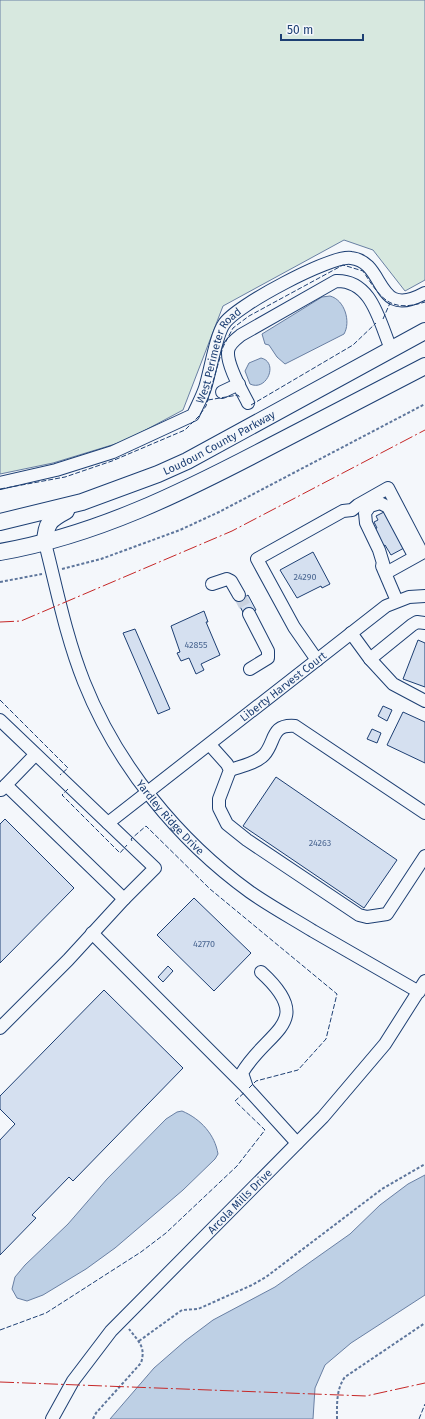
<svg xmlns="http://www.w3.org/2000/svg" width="425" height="1419" viewBox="0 0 425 1419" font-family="'Fira Sans',sans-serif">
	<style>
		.green { fill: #d7e8df; stroke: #687fa3 }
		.water { fill: #bed0e5; stroke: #687fa3 }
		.building { fill: #d5e0f0; stroke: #1d3f73 }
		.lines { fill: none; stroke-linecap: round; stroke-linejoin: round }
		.minor-tunnel { stroke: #c9d2e0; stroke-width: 12; stroke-dasharray: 12 6; stroke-linecap: butt }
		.minor-casing { stroke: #1d3f73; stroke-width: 14 }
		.major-casing { stroke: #1d3f73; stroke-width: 18 }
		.path { stroke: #5e769c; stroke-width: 2; stroke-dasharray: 3 2; stroke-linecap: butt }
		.minor { stroke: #f4f7fb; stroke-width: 12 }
		.major { stroke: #f4f7fb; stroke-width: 16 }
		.fence { stroke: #1d3f73; stroke-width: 1; stroke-dasharray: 5 2; stroke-linecap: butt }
		.power { stroke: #c62828; stroke-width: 1; stroke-dasharray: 14 3 2 3; stroke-linecap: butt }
		.labels { text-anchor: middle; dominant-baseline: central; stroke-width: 3; stroke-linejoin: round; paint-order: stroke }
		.number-label { font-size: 9px; fill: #4b6792 }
		.street-label { font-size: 11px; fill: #1d3f73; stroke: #f4f7fb }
	</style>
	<rect width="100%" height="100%" fill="#f4f7fb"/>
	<path class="green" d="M0,0H425V280L405,291L373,250L344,240L223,306L183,410L125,441L53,463L0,474Z"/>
	<path class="water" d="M330,296C345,300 351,322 344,334L285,364L277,357L269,345L265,344L262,334L322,297Z
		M261,358C279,362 267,392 250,384L245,371L249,363Z
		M182,1111C201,1119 215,1135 218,1154L215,1159L183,1190L115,1248L86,1269L43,1295L27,1301L17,1298L12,1289L15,1277L25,1265L68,1224L107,1179L166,1119L177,1112Z
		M425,1175V1295L351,1343L325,1365L315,1388L313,1419H110L154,1368L185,1341L213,1320L275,1287L350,1234L380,1205L408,1184Z"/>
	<path class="building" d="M384,512L404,548L391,555L385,545L382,547L373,530L377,528L374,522L378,520L376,516Z
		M313,552L330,584L322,588L321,586L297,598L280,570Z
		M242,593L245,597L248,595L256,610L245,616L235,597Z
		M204,611L208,622H206L220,655L201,664L204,670L196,674L189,658L181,661L177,653L180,652L171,626Z
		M135,629L170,709L158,714L123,633Z
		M418,640L425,643V687L403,679Z
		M383,706L392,710L387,721L378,716Z
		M403,712L425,722V763L387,745Z
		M372,729L381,733L377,743L367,739Z
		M276,777L397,860L364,908L243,826Z
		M5,819L74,888L0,963V824Z
		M194,898L251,953L214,991L157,935Z
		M168,966L173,971L163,982L158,977Z
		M104,990L183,1068L73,1181L69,1177L32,1215L36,1218L0,1255V1140L15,1124L0,1109V1096Z"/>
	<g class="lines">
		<path class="minor-tunnel" d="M239,595L249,614"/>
		<defs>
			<g id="minor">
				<path d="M222,392L239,384"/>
				<path d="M248,403C242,391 227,366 228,352C228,345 236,339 241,335L336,281C372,280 379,321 391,349"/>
				<path id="s1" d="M0,483L56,470L113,452L193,415C197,406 202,397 205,388C210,372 216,335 224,324C235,306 331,255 351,258C387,262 374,321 425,293"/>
				<path id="s2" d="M45,543C57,590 66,637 84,682C117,765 178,840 250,892C270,906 292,918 313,931C348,951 384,972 419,992"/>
				<path d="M382,566L397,601"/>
				<path d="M386,573L379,550L366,523L365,513L370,506L380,503L388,507L412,552"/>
				<path d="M212,584L227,579L231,581L239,595"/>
				<path d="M249,614L268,651V658L250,669"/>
				<path d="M351,633L370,659L393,684L425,701"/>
				<path d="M370,659L412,625L417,622L425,623"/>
				<path d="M317,660L294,627L257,559L343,511L352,510L358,505L388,488L422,553L386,573"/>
				<path d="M0,720L155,868L124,899L6,785"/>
				<path d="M210,745L227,764L230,770L219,799V808L227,824L247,840L359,915L367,917L387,914L425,856"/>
				<path d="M230,770C241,766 255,764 264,755C276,742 270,724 295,726L425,813"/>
				<path d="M1,790L35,755"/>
				<path id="s3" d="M108,823L386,606L409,597L425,596"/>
				<path d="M92,933L247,1088"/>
				<path d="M261,972C317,1023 267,1030 242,1073L247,1088L297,1143"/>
				<path d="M0,1028L68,960L124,899"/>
				<path id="s4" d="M52,1419L73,1381L111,1331L323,1117L385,1044L425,981"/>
			</g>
			<g id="major">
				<path id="s5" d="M0,522L82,502L158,474L187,461L425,331"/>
				<path d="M45,543C46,523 49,520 66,511"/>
				<path d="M0,552C97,535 183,492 269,447C321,420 373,393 425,366"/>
			</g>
		</defs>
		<use href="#minor" class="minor-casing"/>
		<use href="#major" class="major-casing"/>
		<path class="path" d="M62,569L101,559L180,530L219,512L425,404
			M0,582L42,574
			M139,1341L182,1310L198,1309L252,1285L266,1277L382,1189L425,1164
			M93,1419L96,1413L141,1363C146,1347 139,1342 129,1329
			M337,1419C337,1405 336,1389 345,1377L425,1323"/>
		<use href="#minor" class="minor"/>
		<use href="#major" class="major"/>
		<path class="fence" d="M383,319L390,303
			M208,400L238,395L240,398
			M251,405L353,345L376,323
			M0,489L65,477L112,461L185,430L199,416L206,406L223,347L233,328L249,316L343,265L363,271C381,299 390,313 425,302
			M0,700L68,768L60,775
			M68,789L62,795L120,853L127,845
			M132,841L131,839L146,826L210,889L337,994L326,1039L298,1070L256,1081L249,1088
			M0,1330L46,1313L141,1252L166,1233L237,1166L265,1130L235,1101L245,1092
			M419,1419L425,1404"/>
		<path class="power" d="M0,622L21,621L232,531L425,430
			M0,1382L366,1396L425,1383"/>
	</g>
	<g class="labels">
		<g class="number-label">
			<text x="305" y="577">24290</text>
			<text x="196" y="645">42855</text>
			<text x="320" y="843">24263</text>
			<text x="204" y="944">42770</text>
		</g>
		<g class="street-label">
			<text stroke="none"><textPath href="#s1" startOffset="271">West Perimeter Road</textPath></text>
			<text stroke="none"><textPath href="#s5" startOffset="234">Loudoun County Parkway</textPath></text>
			<text stroke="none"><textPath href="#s3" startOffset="222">Liberty Harvest Court</textPath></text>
			<text stroke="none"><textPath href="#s2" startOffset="306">Yardley Ridge Drive</textPath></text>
			<text stroke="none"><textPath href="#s4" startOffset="289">Arcola Mills Drive</textPath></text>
		</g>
	</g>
	<path d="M281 34v6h82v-6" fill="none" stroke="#1d3f73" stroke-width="2"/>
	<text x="287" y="34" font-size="12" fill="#1d3f73" stroke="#f4f7fb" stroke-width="3" paint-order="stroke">50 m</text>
</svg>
